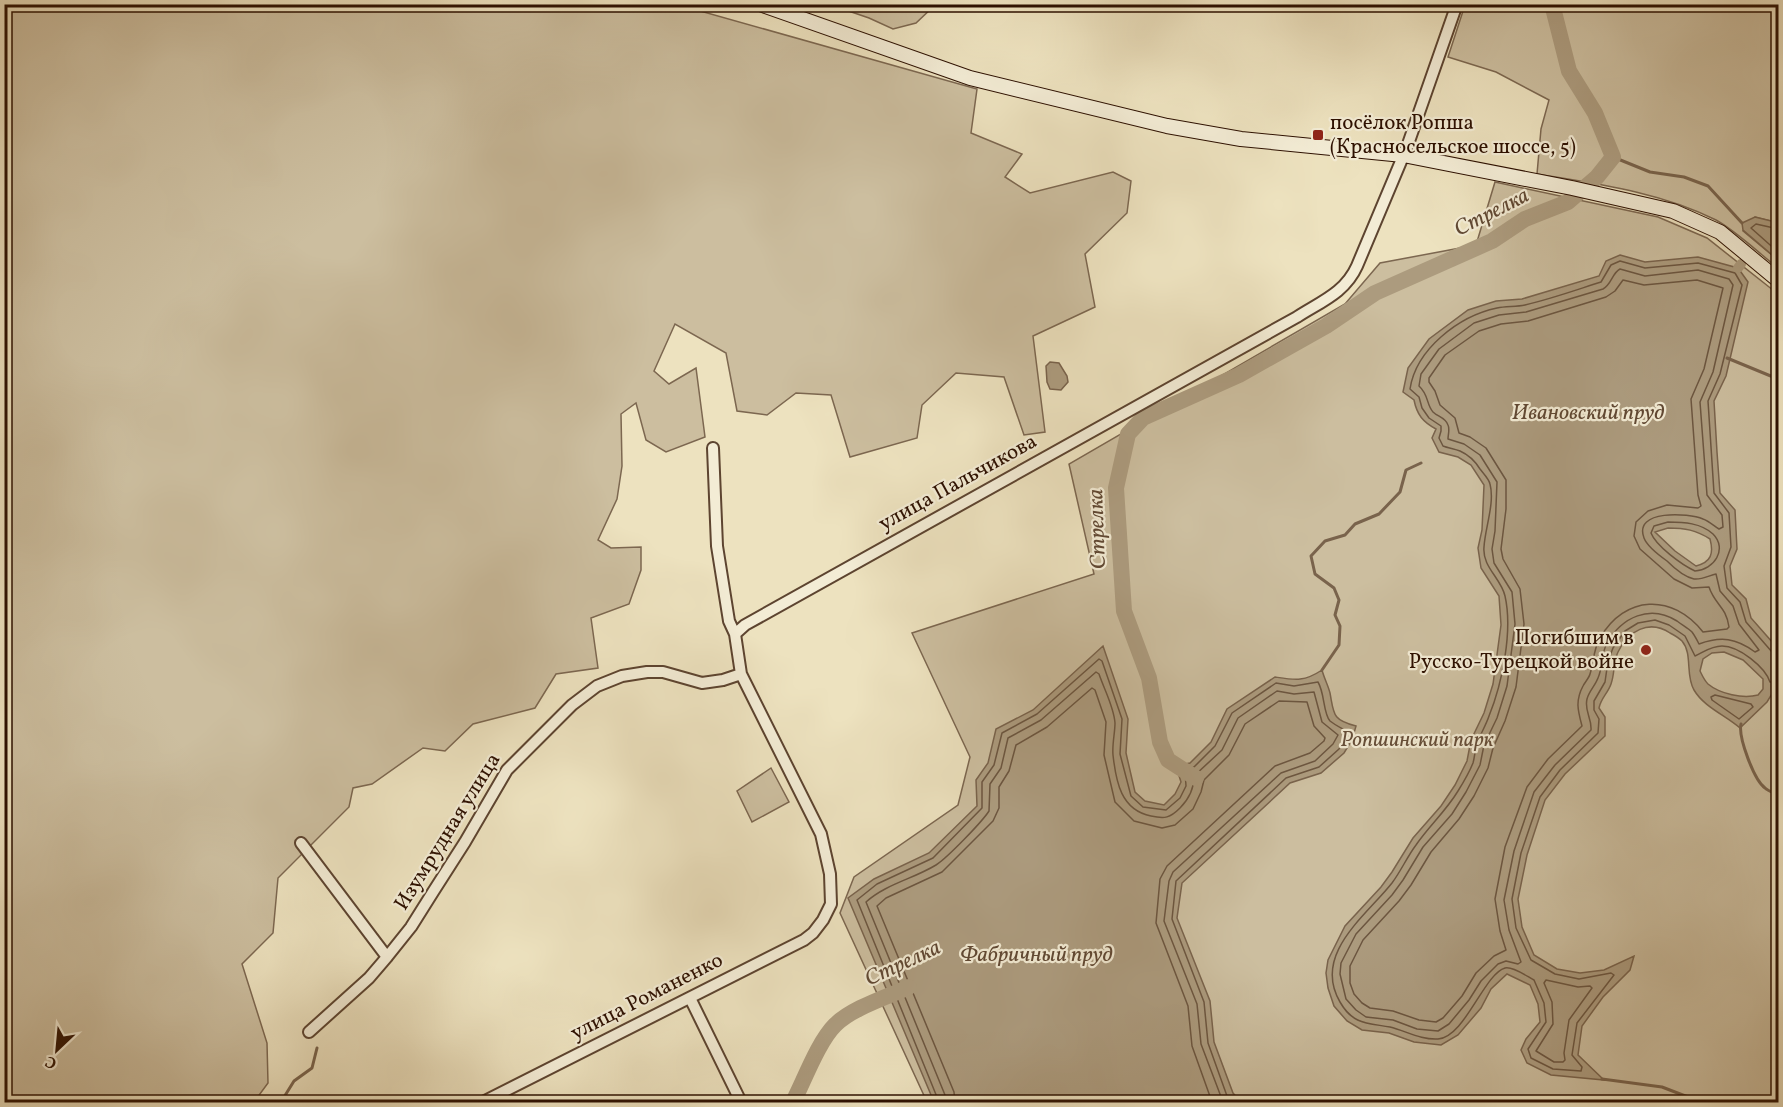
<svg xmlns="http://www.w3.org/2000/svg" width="1783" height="1107" viewBox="0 0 1783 1107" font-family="Vollkorn,serif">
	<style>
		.green { fill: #ccbe9f; stroke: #7c6750; stroke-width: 1.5 }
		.water { fill: #ac9b7e; stroke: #79634c; stroke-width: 1.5; fill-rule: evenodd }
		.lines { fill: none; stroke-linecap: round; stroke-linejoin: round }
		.shore { stroke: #6c5640; stroke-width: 1.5 }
		.stream { stroke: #79634c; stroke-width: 3 }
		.canal { stroke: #ac9b7e; stroke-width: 10 }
		.river { stroke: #ac9b7e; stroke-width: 16 }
		.minor-casing { stroke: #5d4430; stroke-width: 14 }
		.secondary-casing { stroke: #2d1001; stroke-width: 16 }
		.minor { stroke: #f3ecd5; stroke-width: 10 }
		.secondary { stroke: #f3ecd5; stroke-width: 14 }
		.poi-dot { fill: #8f2418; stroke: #f3ecd5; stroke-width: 2 }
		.labels { text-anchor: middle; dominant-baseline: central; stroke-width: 4.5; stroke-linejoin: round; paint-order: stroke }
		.poi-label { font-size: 21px; fill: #2d1001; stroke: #f3ecd5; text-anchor: start }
		.street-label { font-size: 21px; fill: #2d1001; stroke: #f3ecd5 }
		.park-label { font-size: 21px; font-style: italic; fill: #654d38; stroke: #f3ecd5 }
		.water-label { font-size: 22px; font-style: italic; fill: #604833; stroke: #f3ecd5 }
	</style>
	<rect width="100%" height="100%" fill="#ede2bf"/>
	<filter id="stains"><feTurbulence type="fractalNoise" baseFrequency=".00333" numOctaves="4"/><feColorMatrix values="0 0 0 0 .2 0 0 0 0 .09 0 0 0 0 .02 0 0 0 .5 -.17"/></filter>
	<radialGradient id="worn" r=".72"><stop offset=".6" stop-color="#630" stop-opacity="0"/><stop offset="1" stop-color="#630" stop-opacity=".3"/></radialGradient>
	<path class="green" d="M5,5H679L977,89L971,133L1022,154L1005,177L1030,193L1113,172L1131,181L1127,213L1085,254L1095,307L1033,336L1045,432L1024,435L1004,377L956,373L922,405L917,438L850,457L831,395L796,393L767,415L737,411L726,353L675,324L654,371L669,384L696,368L705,437L666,452L646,440L636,403L621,414L622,466L617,499L598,540L611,548L641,547V570L629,604L591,618L598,668L556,674L535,708L473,724L445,751L423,748L372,784L353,788L349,807L278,878L273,933L242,964L267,1043L268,1083L254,1102H5Z
		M831,5H935L916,23L893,29L869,18Z
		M1465,5H1778V219L1775,222L1755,217L1743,231L1778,260V268C1760,254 1736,231 1716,220C1660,192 1598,184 1537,174L1541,129L1549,100L1496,72L1448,57Z
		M1495,182L1658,217L1707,238L1778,294V1102H927L840,913L854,877L958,805L970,757L912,633L1094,574L1069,464L1345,304L1380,263L1476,245Z
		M771,768L789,802L752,822L737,791Z"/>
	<path class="water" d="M1755,217L1775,222L1778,219V260L1743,230L1742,223Z
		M1620,255L1645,262L1698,257L1738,268L1748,282L1726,376L1714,401L1717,452L1720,493L1735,510L1737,549L1730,566L1732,585L1746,599L1751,618L1773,643L1778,653V684L1767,702L1740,728C1725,715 1704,707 1694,690C1685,675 1693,654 1682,641C1679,638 1674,635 1670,633C1649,619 1628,631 1618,652C1613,662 1615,673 1611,684C1608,693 1601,698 1599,708L1605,717V736L1565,774L1545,800L1527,855L1518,899L1522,927L1534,955L1557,969L1580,973L1604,970L1634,956L1630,970L1603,997L1582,1026L1578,1055L1604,1080L1551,1075L1527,1063L1521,1050L1526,1039L1540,1022L1538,1004L1530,985L1507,974L1491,989L1481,1008L1458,1035L1441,1045L1414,1042L1389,1033L1362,1030L1347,1021L1334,1006L1328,988L1326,973L1328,960L1345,926L1381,887L1392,872L1413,838L1441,806L1455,785L1467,761L1471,740L1484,713L1493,684L1501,625L1499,596L1481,568L1478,548L1482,530L1484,485L1471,465L1458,457L1439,452L1432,438L1436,429C1423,422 1417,415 1414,400L1403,392L1408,368L1429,339L1468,310L1496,301L1522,299L1599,276L1606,261ZM1668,528C1685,528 1696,530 1710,539C1714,554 1711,562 1696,566L1675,551L1655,532ZM1724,652L1743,660L1763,679V689L1758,695C1743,699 1720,694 1708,684C1704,680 1702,675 1700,671L1703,659L1712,653Z
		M1050,362L1059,363L1067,376L1068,382L1061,390L1050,389L1047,382L1046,366Z
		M1103,646L1128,719L1126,753L1135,792L1145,801L1164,805L1175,794L1181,782L1176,766L1190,763L1211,742L1227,709L1275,677C1295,680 1304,682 1322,670C1324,678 1328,685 1330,693C1334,714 1332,720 1356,726L1352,740L1344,753L1321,773L1290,783L1182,883L1177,918L1210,1001L1214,1042L1233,1093L1241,1102H934L848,898L874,879L929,853L977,806L976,780L988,763L996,729L1033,710Z"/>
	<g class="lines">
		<path class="shore" d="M1778,226L1774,228L1756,224L1751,228L1778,252
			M1620,269L1645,276L1698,270L1729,279L1733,285L1713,372L1700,402L1707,495L1722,515L1723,527L1719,529C1714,526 1709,521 1703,519C1689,513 1633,509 1644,538C1647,546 1660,556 1667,561C1674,568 1685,577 1694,579C1702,580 1710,575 1716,574L1720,591L1733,606L1739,624L1759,650L1755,652C1736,638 1721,636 1699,644C1697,640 1695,636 1692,632C1688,628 1682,625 1677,621C1650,604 1622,617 1607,643C1601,654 1603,667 1598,678C1595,686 1589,691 1587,699C1584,711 1592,718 1591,730L1555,765L1534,792L1514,851L1504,900L1509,930L1521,962L1518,964L1506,961L1498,964L1481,981L1469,1000L1449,1024L1438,1031L1417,1029L1393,1020L1366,1017L1356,1010L1346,999L1340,974L1341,963L1356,934L1392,895L1403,880L1423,847L1452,814L1466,792L1480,765L1484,745L1497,718L1507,686L1515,624L1512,592L1494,563L1492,549L1495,531L1497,482L1480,455L1464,444L1448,439C1448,435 1450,429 1448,425C1445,417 1438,417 1433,412C1426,404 1429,395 1419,386L1421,374L1439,349L1474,323L1499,315L1526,312L1603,289C1612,284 1612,273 1620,269Z
			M1623,280L1644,285L1697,280L1723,288L1704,369L1691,399L1698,495L1701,506L1698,508L1667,505L1648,511L1636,522L1634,536L1640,549L1674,579L1692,588L1709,587C1715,605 1726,606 1729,627L1727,629L1703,632C1672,593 1625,595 1600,638C1593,650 1594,662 1590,674C1589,678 1585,682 1583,686C1575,701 1578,711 1582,726L1548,759L1527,787L1505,847L1495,899L1500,931L1506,950L1494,956L1476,973L1462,996L1443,1018L1436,1022L1419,1020L1393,1011L1370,1008L1362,1003L1354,994L1350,983V966L1363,940L1399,901L1411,885L1431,852L1459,819L1474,796L1488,768L1493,748L1505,721L1516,687L1524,624L1520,589L1503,559L1501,549L1506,509V480L1486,448L1470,437L1459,433L1455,418L1440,405L1435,391L1429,382V378L1445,355L1479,331L1501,324L1528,321L1606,297L1615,291Z
			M1668,522C1684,522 1701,523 1713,534C1728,549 1714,570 1695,571C1682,565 1656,546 1651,533L1654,526Z
			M1778,655L1772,652L1746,622L1740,602L1727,588L1724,566L1731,547L1729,513L1714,493L1708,401L1720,374L1742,285L1735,273L1698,263L1645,268L1620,261L1611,265L1601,282C1576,290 1551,299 1525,305C1516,307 1506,306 1497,308C1459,316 1416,349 1410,389L1419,397L1422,408L1429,418L1441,426V431L1439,438L1443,446C1448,448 1455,449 1460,451C1469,455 1475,461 1480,469C1483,473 1489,479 1490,484C1495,503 1485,528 1484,547C1482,567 1501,578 1505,596C1513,631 1502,684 1489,716C1486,725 1481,733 1478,741C1475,748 1475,756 1473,763C1469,773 1463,783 1458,791C1446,811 1429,826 1416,845C1407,857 1401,871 1392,883C1366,916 1312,954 1340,1002C1353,1025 1368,1023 1390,1027C1406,1031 1421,1040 1438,1039C1465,1037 1484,974 1505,968C1513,966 1528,977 1534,980L1544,1003L1546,1022L1528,1049L1531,1058L1553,1069L1581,1071L1582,1067L1572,1055L1577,1023L1614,975L1611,973L1579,979L1555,974L1531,960L1516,928L1512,899L1521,853L1540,797L1560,770L1598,733L1599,719L1594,710V701L1605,682L1608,661L1613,648L1625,631L1638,623L1655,620L1669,625L1685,636L1695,656C1704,652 1711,646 1722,646C1739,646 1765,667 1770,682H1778
			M1715,695L1751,704L1753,707L1739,719L1712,700L1711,697Z
			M1546,980L1578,987L1590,986L1592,988L1569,1020L1564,1053L1565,1060L1563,1062H1554L1536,1051L1553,1024L1552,1002L1544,983Z
			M939,1102L857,900L877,884L933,858L982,808V782L994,765L1002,733L1037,714L1099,659L1102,661L1122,719L1120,754L1131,796L1143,807L1166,810L1180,798L1186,786L1185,771L1194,767L1215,746L1232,713L1276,683L1294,686L1318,682C1325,694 1323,713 1330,721C1335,725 1343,729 1348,732L1339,749L1319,767L1286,778L1176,881L1172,919L1204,1002L1208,1043L1227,1096L1233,1102
			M946,1102L945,1095L866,902C886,884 913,879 936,865C947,858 982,822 989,811L990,784L1001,768L1008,738L1041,720L1096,672L1099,674C1104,689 1114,707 1115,723C1115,733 1112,744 1113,755C1116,782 1121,810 1151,816C1165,819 1170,818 1180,808C1189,799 1194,789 1194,776L1222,750L1238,718L1277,691L1294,694L1314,692L1322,722L1338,735L1333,744L1315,761L1281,773L1173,872L1169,881L1164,921L1197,1004L1201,1044L1223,1102
			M955,1102L954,1092L877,906L886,898L942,872L993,821L999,808V787L1009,771L1016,745L1047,727L1092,688L1095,690L1106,722L1104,755L1115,802L1134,821L1162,828L1175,825L1193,809L1201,792L1204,780L1229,755L1245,724L1279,701L1307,702L1314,726L1325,738L1324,741L1310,753L1275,766L1167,866L1160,879L1156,923L1188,1006L1192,1046L1212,1102"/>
		<path class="stream" d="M1613,157L1650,172L1684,177L1708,186L1742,223
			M1727,358L1778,379
			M1322,670L1339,645L1340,626L1335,615L1339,600L1334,588L1315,574L1311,556L1325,541L1345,535L1355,524L1379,514L1400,492L1406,470L1421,463
			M1741,724C1738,737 1754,780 1765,788C1768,791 1774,793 1778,795
			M1602,1079L1662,1087L1701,1102
			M281,1102L294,1081L312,1068L317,1048"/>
		<path class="canal" d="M1738,268L1741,264"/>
		<path class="river" d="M1196,778L1168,760L1160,742L1149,678L1124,611L1116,488L1128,434L1143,418L1239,375L1326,326L1375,293L1492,241L1525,219L1568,202L1597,177L1613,157L1595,113L1569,71L1552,4
			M793,1102C804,1081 818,1042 835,1025C852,1008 887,997 909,987"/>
		<defs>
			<path id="minor" d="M713,448L717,546L729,621L735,634
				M301,843L387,957
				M690,998L741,1102
				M309,1032L369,978L387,957L411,927L433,892L465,842L507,770L572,705L597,686L622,676L647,672H663L702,683L723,680L741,674
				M483,1102L804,940L813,933L823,920L831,904L830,874L821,834L741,674L735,634L745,625L1297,317C1320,302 1345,293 1357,266L1407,147L1457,4"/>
			<path id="secondary" d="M760,4L970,78L1167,126L1241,139L1403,155L1572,188L1673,211L1720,232L1778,280"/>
		</defs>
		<use href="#minor" class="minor-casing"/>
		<use href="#secondary" class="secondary-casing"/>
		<use href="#minor" class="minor"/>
		<use href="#secondary" class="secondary"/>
	</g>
	<g class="poi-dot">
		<rect x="1312" y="129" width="12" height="12" rx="3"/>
		<circle cx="1646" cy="650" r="6"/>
	</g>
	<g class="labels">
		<g class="poi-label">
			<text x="1330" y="123">посёлок Ропша<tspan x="1330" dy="24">(Красносельское шоссе, 5)</tspan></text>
			<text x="1634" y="638" text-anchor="end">Погибшим в<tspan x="1634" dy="24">Русско-Турецкой войне</tspan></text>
		</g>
		<g class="street-label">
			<text transform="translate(958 483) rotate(-29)">улица Пальчикова</text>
			<text transform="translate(448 832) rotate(-58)">Изумрудная улица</text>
			<text transform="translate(647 997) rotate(-27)">улица Романенко</text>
		</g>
		<g class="park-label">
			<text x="1417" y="740">Ропшинский парк</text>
		</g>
		<g class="water-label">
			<text transform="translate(1492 213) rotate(-27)">Стрелка</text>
			<text x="1588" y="413">Ивановский пруд</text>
			<text transform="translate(1098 529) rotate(-92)">Стрелка</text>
			<text x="1036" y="955">Фабричный пруд</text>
			<text transform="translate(903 964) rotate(-25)">Стрелка</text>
		</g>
	</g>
	<rect width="1783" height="1107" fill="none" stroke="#ede2bf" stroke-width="24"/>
	<rect x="6" y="6" width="1771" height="1095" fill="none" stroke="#2d1001" stroke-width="3"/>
	<rect x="12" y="12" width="1759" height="1083" fill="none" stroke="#2d1001" stroke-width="1.5"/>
	<g transform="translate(57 1050) rotate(206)" stroke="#f3ecd5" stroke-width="4.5" paint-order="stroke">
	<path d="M0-4.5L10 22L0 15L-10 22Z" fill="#2d1001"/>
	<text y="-9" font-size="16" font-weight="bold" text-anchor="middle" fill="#2d1001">С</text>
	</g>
	<rect width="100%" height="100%" filter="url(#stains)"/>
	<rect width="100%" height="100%" fill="url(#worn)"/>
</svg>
